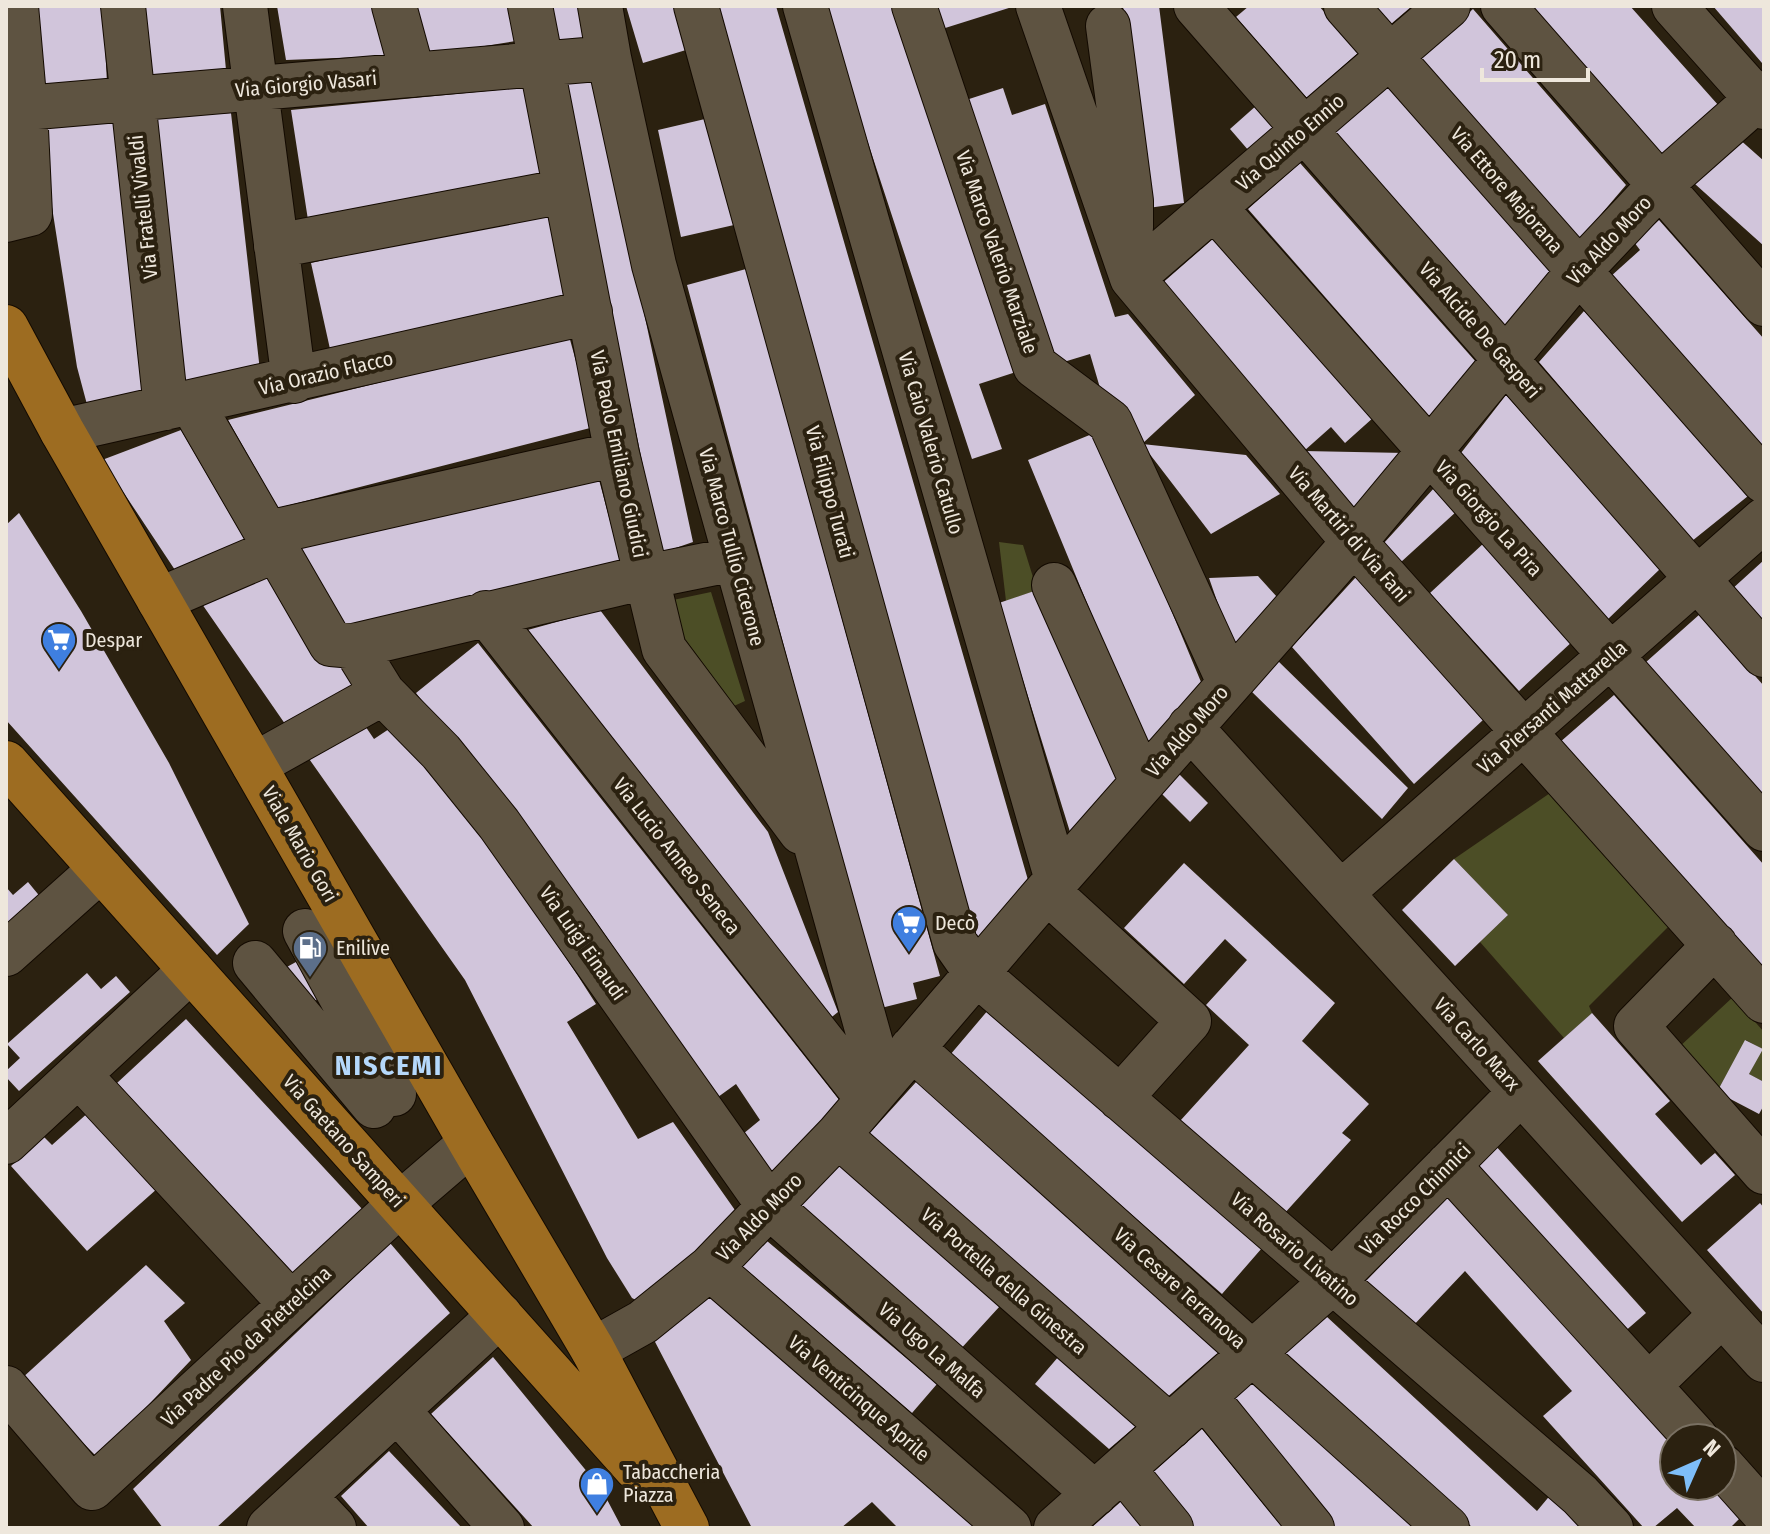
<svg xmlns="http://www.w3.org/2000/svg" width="1770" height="1534" viewBox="0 0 1770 1534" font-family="'Fira Sans Condensed',sans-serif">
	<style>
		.green { fill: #4c4e26 }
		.building { fill: #d1c5db }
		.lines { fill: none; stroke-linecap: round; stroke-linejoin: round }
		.minor-casing { stroke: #130a00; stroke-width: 46 }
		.major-casing { stroke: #130a00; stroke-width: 46 }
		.minor { stroke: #5e5341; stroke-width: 44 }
		.major { stroke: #9d6c21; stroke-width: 44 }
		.labels { text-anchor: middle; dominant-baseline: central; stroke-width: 8; stroke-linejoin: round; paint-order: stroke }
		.street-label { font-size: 20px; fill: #eee7dc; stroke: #2b2110 }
		.poi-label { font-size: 20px; fill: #eee7dc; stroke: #2b2110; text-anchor: start }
		.district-label { font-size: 28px; font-weight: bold; letter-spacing: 2px; fill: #b5d8fa; stroke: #2b2110 }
	</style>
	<rect width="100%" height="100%" fill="#2b2110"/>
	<path class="green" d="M999,542L1023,545L1037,590L1006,601Z
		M711,592L745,701L734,706L675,625L673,600Z
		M1553,791L1669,926L1589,1006L1592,1013L1564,1038L1480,942L1508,915L1454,859Z
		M1733,997L1764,1032V1082L1749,1074L1762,1049L1746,1040L1717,1092L1677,1049Z"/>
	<path class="building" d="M33,6H103L107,83L38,86Z
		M139,6H220L226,70L146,78Z
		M277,6H375L387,56L286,60Z
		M413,6H516L522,40L422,56Z
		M550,6H581L588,43L557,48Z
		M626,6H674L686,50L643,63Z
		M718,6H776L1028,880L977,938L967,942Z
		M823,6H893L1016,372L979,384L1002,449L972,459Z
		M934,6H1012V7L942,29Z
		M1123,6H1159L1184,203L1148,208Z
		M1249,6H1319L1359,52L1307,98L1236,17Z
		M1375,6H1412L1391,24Z
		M1528,6H1630L1719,106L1661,157Z
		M1713,6H1764V61L1762,63Z
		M1473,9L1626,185L1580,239L1419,57Z
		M594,79L693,542L661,553L564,84Z
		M1390,83L1554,269L1506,326L1333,132Z
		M528,87L544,177L308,220L291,110Z
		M1003,88L1012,115L1045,104L1115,317L1128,314L1195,395L1142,444L1103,398L1090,354L1057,364L966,100Z
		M1257,105L1276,127L1249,151L1230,129Z
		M231,113L260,371L179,383L155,117Z
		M118,117L148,394L89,412L77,367L39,124Z
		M705,119L734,225L681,237L658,130Z
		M1738,138L1764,161V246L1695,184Z
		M1300,163L1476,362L1430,417L1248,209Z
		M548,210L568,294L330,349L311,263Z
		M1659,220L1764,339V447L1610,277L1640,250L1634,242Z
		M1214,238L1374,417L1345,443L1331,427L1304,451L1159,286Z
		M746,269L940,976L913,983L917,999L881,1008L687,285Z
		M1584,311L1753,492L1692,541L1539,362Z
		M569,336L594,427L278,508L228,420Z
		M1506,395L1660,569L1607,620L1461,453Z
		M181,430L245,540L175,570L102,460Z
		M1097,432L1201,682L1146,746L1028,460Z
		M1142,444L1246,455L1280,494L1211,534Z
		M1304,451L1405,453L1357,513Z
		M598,476L622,566L348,635L301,548Z
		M1435,487L1457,511L1401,562L1384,543Z
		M19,513L81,611L169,763L249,924L217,955L6,720V525Z
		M1485,542L1574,640L1519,691L1430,593Z
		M1764,560V628L1731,590Z
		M267,574L344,655L364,694L292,734L202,604Z
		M1258,576L1277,597L1233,647L1209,578Z
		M1356,577L1483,720L1414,784L1292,647Z
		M1037,590L1119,776L1070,832L999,603Z
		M600,610L768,832L838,1012L828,1020L524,631Z
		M1700,614L1764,686V799L1645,663Z
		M478,643L840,1101L771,1178L743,1134L760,1120L736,1084L718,1097L590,913L416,693Z
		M1277,660L1408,788L1382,819L1250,690Z
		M1614,695L1764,865V976L1559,743Z
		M357,714L374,739L392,727L483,835L578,976L596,1004L567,1022L638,1139L673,1122L737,1213L642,1303L632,1298L607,1258L465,980L300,746Z
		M1178,773L1208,803L1190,822L1159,791Z
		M1454,859L1508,915L1455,966L1402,910Z
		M1184,863L1335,1003L1302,1041L1369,1104L1342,1133L1351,1140L1283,1215L1180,1121L1249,1045L1206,1005L1247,960L1225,939L1184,984L1124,928Z
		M28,882L42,899L6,930V887L13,895Z
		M316,951L338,988L306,1006L285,968Z
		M87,973L101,989L116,976L130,992L19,1091L6,1077V1071L20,1058L7,1044Z
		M989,1009L1262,1248L1222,1294L950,1055Z
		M1592,1013L1670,1101L1655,1114L1701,1165L1715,1153L1735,1175L1682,1222L1538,1061Z
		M186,1019L363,1210L294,1274L117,1083Z
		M1745,1040L1763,1049L1749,1074L1764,1082V1105L1759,1114L1717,1092Z
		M917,1081L1221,1350L1164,1400L868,1135Z
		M90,1111L158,1188L87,1251L11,1166L44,1137L52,1145Z
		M1494,1144L1646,1313L1623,1333L1471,1164Z
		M839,1164L1000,1306L957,1353L796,1209Z
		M1451,1194L1674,1442V1486H1714L1741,1517L1730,1528H1696L1677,1508L1653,1528H1644L1543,1416L1572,1391L1465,1271L1411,1328L1363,1284Z
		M1760,1203L1764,1208V1314L1707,1250Z
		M767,1241L937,1384L912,1413L742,1266Z
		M390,1243L450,1313L216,1528H163L133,1489Z
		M146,1265L185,1303L164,1321L191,1360L98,1458L20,1380Z
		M711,1294L977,1528H898L872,1502L841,1528H752L653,1338Z
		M1326,1316L1537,1511L1552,1493L1587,1528H1473L1285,1353Z
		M1059,1356L1137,1425L1109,1449L1035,1384Z
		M493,1357L602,1490L622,1528H534L431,1414Z
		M1254,1381L1416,1528H1328L1222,1410Z
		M1202,1429L1283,1528H1191L1149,1476Z
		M389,1451L462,1528H369L341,1496Z
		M1125,1498L1150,1528H1091Z"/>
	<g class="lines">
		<defs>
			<path id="minor" d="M123,6L166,408
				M245,6L294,381
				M394,6L413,75
				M530,6L617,454L664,649L801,832
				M600,6L609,58L654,265L882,1083
				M696,6L955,943L976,973L1580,1495L1611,1528
				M805,6L1057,880
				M914,6L1035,366L1110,422L1229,682
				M1038,6L1132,278L1354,542L1764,1001
				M1196,6L1764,655
				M1346,6L1764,481
				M1503,6L1764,304
				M1674,6L1764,107
				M1108,26L1131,201V228
				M6,118L25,108L609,58
				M1214,207L1764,829
				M6,220L30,214L25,108L16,6
				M276,246L565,191
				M1132,278L1448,6
				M191,402L331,644L354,646L383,693L441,752L499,824L769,1206L1095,1494
				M62,431L590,312
				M268,533L617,454
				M1054,585L1142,782
				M159,600L278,549
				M486,613L868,1099
				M354,646L646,577L735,559
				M1190,727L1764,1360
				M254,765L383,693
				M1047,891L1189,1021L1120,1098
				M1341,893L1764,520
				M305,931L394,1094
				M1715,945L1636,1026L1764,1172
				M6,954L101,869
				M255,963L374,1106
				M912,1048L1447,1528
				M79,1075L291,1304
				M838,1135L1170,1427
				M6,1142L191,970
				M1448,1165L1696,1438
				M710,1268L1009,1528
				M593,1350L643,1322L710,1268L838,1135L1047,891L1354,542L1579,271L1659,186L1764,93
				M1649,1385L1722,1314
				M6,1388L92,1488L400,1204L471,1143
				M1205,1396L1312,1528
				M397,1410L502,1528
				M1722,1466L1764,1513
				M1123,1469L1171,1528
				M304,1496L334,1528
				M269,1528L500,1315
				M1056,1528L1332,1282L1521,1092"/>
			<path id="major" d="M6,327L62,431L471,1143L593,1350L687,1528
				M6,763L636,1468"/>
		</defs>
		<use href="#minor" class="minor-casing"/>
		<use href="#major" class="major-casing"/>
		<use href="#minor" class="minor"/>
		<use href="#major" class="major"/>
	</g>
	<defs>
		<symbol id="supermarket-pin" viewBox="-11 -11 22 30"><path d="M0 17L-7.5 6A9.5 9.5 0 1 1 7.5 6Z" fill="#3f7fe0" stroke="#2b2110"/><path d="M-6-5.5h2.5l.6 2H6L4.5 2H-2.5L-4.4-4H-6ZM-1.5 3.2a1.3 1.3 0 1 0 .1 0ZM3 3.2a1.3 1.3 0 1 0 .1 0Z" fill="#fff"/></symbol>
		<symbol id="fuel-pin" viewBox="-11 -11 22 30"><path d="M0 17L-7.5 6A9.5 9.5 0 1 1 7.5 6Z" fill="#5c6f8a" stroke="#2b2110"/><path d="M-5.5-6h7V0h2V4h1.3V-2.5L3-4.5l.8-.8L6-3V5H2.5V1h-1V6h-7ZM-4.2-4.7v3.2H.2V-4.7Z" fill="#fff"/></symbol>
		<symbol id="shop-pin" viewBox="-11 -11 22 30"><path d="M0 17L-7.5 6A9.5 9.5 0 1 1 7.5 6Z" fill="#3f7fe0" stroke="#2b2110"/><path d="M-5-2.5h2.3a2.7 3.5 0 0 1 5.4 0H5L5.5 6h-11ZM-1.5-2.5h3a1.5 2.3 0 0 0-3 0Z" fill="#fff"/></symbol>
	</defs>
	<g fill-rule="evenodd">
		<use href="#supermarket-pin" x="39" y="620" width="40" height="54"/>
		<use href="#supermarket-pin" x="889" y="903" width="40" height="54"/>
		<use href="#fuel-pin" x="290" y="928" width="40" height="54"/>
		<use href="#shop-pin" x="577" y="1464" width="40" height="54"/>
	</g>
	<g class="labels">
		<g class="street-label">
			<text transform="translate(306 84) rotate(-5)">Via Giorgio Vasari</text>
			<text transform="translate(1290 142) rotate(-41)">Via Quinto Ennio</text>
			<text transform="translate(1507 190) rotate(49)">Via Ettore Majorana</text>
			<text transform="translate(143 207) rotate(-96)">Via Fratelli Vivaldi</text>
			<text transform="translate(1609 240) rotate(-47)">Via Aldo Moro</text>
			<text transform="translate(997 252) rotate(71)">Via Marco Valerio Marziale</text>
			<text transform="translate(1480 330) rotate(49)">Via Alcide De Gasperi</text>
			<text transform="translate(326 373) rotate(-13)">Via Orazio Flacco</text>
			<text transform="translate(931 443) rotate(74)">Via Caio Valerio Catullo</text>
			<text transform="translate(619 454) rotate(78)">Via Paolo Emiliano Giudici</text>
			<text transform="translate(830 492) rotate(75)">Via Filippo Turati</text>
			<text transform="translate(1489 518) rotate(48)">Via Giorgio La Pira</text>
			<text transform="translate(1349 534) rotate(49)">Via Martiri di Via Fani</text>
			<text transform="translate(732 547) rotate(75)">Via Marco Tullio Cicerone</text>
			<text transform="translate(1552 707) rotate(-41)">Via Piersanti Mattarella</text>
			<text transform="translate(1187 731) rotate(-49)">Via Aldo Moro</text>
			<text transform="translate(300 844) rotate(60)">Viale Mario Gori</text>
			<text transform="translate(677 856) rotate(52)">Via Lucio Anneo Seneca</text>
			<text transform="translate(583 943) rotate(55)">Via Luigi Einaudi</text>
			<text transform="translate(1477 1044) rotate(48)">Via Carlo Marx</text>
			<text transform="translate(344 1141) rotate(48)">Via Gaetano Samperi</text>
			<text transform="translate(1415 1199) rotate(-45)">Via Rocco Chinnici</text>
			<text transform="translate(759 1217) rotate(-46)">Via Aldo Moro</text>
			<text transform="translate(1295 1249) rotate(41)">Via Rosario Livatino</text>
			<text transform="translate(1004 1281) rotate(41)">Via Portella della Ginestra</text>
			<text transform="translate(1180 1288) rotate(42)">Via Cesare Terranova</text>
			<text transform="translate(246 1346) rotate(-43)">Via Padre Pio da Pietrelcina</text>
			<text transform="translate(932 1350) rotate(41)">Via Ugo La Malfa</text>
			<text transform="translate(859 1398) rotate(41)">Via Venticinque Aprile</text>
		</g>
		<g class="poi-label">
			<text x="85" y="640">Despar</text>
			<text x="935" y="923">Decò</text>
			<text x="336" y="948">Enilive</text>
			<text x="623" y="1472">Tabaccheria<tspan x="623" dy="23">Piazza</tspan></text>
		</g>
		<g class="district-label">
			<text x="389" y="1065">NISCEMI</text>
		</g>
	</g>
	<rect width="1770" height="1534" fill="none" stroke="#eee7dc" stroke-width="16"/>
	<g transform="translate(1698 1462) rotate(45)"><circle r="38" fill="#2b2110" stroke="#797062" stroke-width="2"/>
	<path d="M0-6L14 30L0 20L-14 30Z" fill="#7ebef9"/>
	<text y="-12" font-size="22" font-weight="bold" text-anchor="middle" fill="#eee7dc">N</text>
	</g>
	<path d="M1482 68v12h106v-12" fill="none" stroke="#eee7dc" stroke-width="4"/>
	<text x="1494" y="68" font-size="24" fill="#eee7dc" stroke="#2b2110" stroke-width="6" paint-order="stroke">20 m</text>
</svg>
